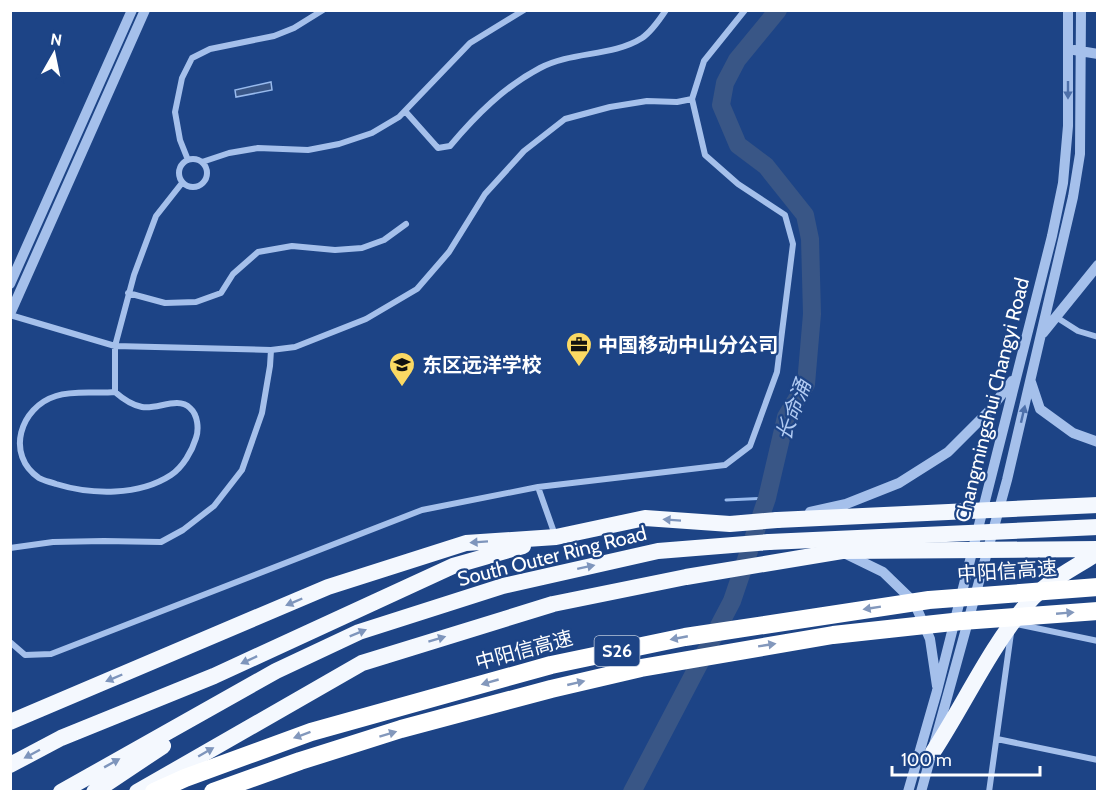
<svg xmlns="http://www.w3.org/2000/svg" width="1108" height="802" viewBox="0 0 1108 802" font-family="Cabin,'Noto Sans SC',sans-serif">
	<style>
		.water { fill: #395686; stroke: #98baed; stroke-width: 1.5 }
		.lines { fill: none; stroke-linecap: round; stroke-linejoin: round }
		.stream { stroke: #98baed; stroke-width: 3 }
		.river { stroke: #395686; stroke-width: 18 }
		.minor { stroke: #a5c0eb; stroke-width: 6 }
		.tertiary { stroke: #a5c0eb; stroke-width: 10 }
		.trunk { stroke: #f4f8fe; stroke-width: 16 }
		.trunk-bridge { stroke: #f4f8fe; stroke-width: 16 }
		.motorway-bridge { stroke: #fff; stroke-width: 18 }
		.oneway { fill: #4d6fa9 }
		.oneway2 { fill: #7e95bc }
		.oneway3 { fill: #8398bc }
		.labels { text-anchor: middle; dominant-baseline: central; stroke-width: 4.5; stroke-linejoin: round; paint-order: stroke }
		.shield { fill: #1d4486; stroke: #bbc7db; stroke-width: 1.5 }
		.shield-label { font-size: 18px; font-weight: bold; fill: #fff }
		.poi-label { font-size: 20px; font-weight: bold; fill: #fff; stroke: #1d4486; text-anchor: start }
		.street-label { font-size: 20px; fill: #fff; stroke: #1d4486 }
		.water-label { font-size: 21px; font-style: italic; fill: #b0caf2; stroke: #1d4486 }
	</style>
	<rect width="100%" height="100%" fill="#1d4486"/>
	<path class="water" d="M271,82L272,90L236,97L235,90Z"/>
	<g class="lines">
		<path class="stream" d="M726,500L767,498"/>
		<path class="river" d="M632,792L732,601L767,498L786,417L806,384L812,314L810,239L805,215L766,166L738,145L721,105L725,83L737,60L778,10"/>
		<path class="minor" d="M405,111L438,148L450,146C476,115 504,87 540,68C572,51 612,57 642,38C651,32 660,19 666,10
			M179 173a14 14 0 1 1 28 0a14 14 0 1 1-28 0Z
			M188,160L180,140L175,112L182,78L192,58L210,49L274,36L294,28L323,10
			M202,162L229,153L258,148L308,150L339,144L372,133L399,117L470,43L524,10
			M128,293L165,303L196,302L221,293L233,274L258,252L292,246L335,250L362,248L384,240L406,224
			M10,315L115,346L271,350
			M1056,317L1078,331L1098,337
			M115,392C95,394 75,390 56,396C20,407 5,455 39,478C44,481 51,482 56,484C92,495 139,496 171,475C183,467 192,451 196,438C199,429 198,415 190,408C178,396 157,410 142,407C131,405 123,399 115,392V346L134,275L156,216L182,183
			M555,535L538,487L725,465L750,446L777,372L793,244L785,215L738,184L705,155L692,99L704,61L745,10
			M10,548L53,542L104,541L161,542L183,530L214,506L242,470L262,413L270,366L271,350L295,347L366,319L417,289L449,252L485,194L524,151L565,119L610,107L647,101L677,102L692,99
			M1016,624L1098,641
			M10,642L25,655L51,654L422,510L538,487
			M997,739L1098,760
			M989,792L1011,633"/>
		<path class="tertiary" d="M1074,50L1098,54
			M10,284L132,10
			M10,314L145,10
			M1043,333L1098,265
			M1031,382L1040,409L1073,433L1098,442
			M810,512L846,504L899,483L948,452L989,411L1012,381
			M844,553L883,572L914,602L930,639L937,686
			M908,792L937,691L1052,236L1063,183L1068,126V10
			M921,792L1007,480L1073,197L1080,154L1081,10"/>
		<path class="trunk" d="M10,722L328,587L466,543L556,537L645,518L730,524L777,520
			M933,752C965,703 989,649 1027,604C1046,582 1073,568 1098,553
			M10,765L61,738L214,676L453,566L523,546
			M61,792L276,671L359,632L503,586L658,551L769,542
			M94,792L163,746
			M137,792L362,663L553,604L686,577L842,551L1098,549"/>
		<path class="trunk-bridge" d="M777,520L1098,505
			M769,542L1098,527"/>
		<path class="motorway-bridge" d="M154,792L185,778L311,732L551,665L685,637L929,600L1098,587
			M213,792L300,761L401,729L551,689L641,668L833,635L962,621L1098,611"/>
	</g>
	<defs><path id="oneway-solid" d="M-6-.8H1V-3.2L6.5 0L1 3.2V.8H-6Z" transform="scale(1.5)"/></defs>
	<g class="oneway">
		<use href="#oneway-solid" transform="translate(1068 90) rotate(90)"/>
		<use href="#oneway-solid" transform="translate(1023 414) rotate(-77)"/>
	</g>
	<g class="oneway2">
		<use href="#oneway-solid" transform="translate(672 520) rotate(-176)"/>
		<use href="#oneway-solid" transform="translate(479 542) rotate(176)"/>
		<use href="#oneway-solid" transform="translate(586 567) rotate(-12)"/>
		<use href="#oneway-solid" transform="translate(294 602) rotate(157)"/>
		<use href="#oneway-solid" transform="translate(358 633) rotate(-22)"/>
		<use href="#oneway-solid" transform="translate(437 639) rotate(-17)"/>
		<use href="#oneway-solid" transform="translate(249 660) rotate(155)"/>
		<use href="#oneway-solid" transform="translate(114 678) rotate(157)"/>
		<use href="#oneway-solid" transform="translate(206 752) rotate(-30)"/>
		<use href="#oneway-solid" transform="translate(32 754) rotate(152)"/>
		<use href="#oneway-solid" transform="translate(112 763) rotate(-29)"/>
	</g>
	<g class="oneway3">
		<use href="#oneway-solid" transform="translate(872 608) rotate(171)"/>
		<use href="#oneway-solid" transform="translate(1065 613) rotate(-5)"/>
		<use href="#oneway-solid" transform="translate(679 638) rotate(169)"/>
		<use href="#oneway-solid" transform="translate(767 645) rotate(-9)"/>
		<use href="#oneway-solid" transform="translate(490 682) rotate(164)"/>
		<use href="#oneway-solid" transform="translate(576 683) rotate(-13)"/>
		<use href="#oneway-solid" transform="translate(388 734) rotate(-17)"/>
		<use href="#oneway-solid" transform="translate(302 735) rotate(160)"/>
	</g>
	<defs>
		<symbol id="office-pin" viewBox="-11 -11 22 30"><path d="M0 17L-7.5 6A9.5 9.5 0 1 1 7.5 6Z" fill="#fbd963" stroke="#1d4486"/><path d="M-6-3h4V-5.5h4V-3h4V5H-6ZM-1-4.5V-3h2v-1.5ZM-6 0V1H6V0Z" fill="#111"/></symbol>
		<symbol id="school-pin" viewBox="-11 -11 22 30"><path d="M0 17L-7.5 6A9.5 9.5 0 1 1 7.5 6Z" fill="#fbd963" stroke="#1d4486"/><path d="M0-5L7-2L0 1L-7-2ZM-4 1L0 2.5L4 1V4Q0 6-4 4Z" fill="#111"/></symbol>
	</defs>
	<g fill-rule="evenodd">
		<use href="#office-pin" x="564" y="330" width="30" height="40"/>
		<use href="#school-pin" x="387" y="350" width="30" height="40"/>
	</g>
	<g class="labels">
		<rect class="shield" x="594.5" y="636" width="45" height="30" rx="4.5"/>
		<g class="shield-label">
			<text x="617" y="651">S26</text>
		</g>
		<g class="poi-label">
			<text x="598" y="345">中国移动中山分公司</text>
			<text x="422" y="365">东区远洋学校</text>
		</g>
		<g class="street-label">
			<text transform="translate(992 400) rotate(-76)">Changmingshui Changyi Road</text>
			<text transform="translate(552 556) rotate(-14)">South Outer Ring Road</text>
			<text transform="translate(1007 571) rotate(-4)">中阳信高速</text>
			<text transform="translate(524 650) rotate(-15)">中阳信高速</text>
		</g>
		<g class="water-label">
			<text transform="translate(793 410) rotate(-70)">长命涌</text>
		</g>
	</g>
	<rect width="1108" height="802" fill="none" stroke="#ffffff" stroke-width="24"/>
	<g transform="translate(54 54) rotate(9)" stroke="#1d4486" stroke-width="4.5" paint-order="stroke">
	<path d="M0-4.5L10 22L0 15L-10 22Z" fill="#ffffff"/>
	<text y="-9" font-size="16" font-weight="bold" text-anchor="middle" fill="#ffffff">N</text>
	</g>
	<path d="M892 766v9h148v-9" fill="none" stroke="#ffffff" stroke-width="3"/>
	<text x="901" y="766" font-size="18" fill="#ffffff" stroke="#1d4486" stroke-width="4.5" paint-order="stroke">100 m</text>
</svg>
